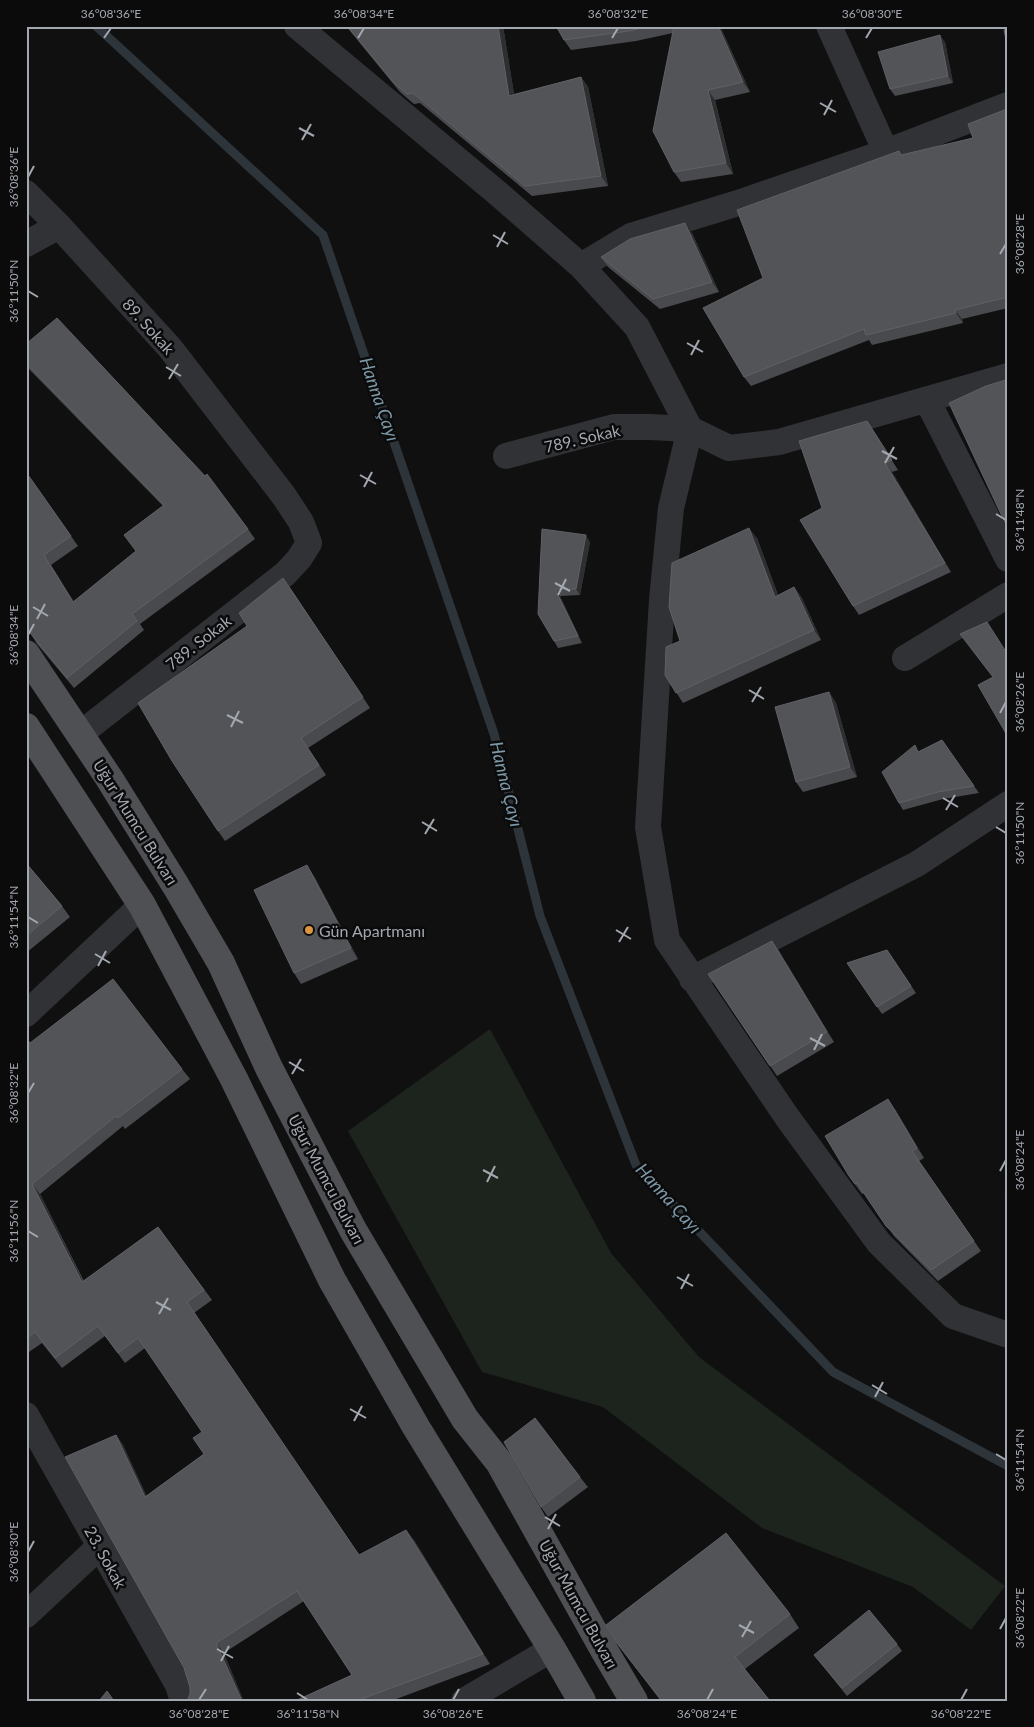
<svg xmlns="http://www.w3.org/2000/svg" width="1034" height="1727" viewBox="0 0 1034 1727" font-family="Lato,sans-serif">
	<style>
		.green { fill: #1d231d }
		.lines { fill: none; stroke-linecap: round; stroke-linejoin: round }
		.stream { stroke: #2d353a; stroke-width: 9 }
		.street { stroke: #313235; stroke-width: 26 }
		.primary { stroke: #4e5054; stroke-width: 28 }
		.wall { fill: #494a4d }
		.shaded-wall { fill: #2e2f31 }
		.building { fill: #525458; stroke: #5f6166 }
		.ticks { fill: none; stroke: #a3a8b0; stroke-width: 2 }
		.poi-dot { fill: #d99540; stroke: #0b0b0c; stroke-width: 2 }
		.labels { text-anchor: middle; dominant-baseline: central; stroke-width: 5; stroke-linejoin: round; paint-order: stroke }
		.street-label { font-size: 16px; fill: #a3a8b0; stroke: #0b0b0c }
		.poi-label { font-size: 16px; fill: #a3a8b0; stroke: #0b0b0c; text-anchor: start }
		.water-label { font-size: 18px; font-style: italic; fill: #7d98a7; stroke: #0b0b0c }
		.neatline { fill: none; stroke: #a3a8b0; stroke-width: 2 }
		.ticks-label { font-size: 12px; text-anchor: middle; fill: #a3a8b0 }
	</style>
	<rect width="100%" height="100%" fill="#101011"/>
	<path class="green" d="M490,1029L611,1253L699,1357L1005,1586L971,1630L913,1587L762,1528L603,1407L482,1372L348,1131Z"/>
	<g class="lines">
		<path class="stream" d="M96,26L323,235L494,734L540,916L636,1165L833,1372L1008,1466"/>
		<path class="street" d="M297,26L495,191L581,266L637,327L690,429L671,508L662,600L648,827L667,940L787,1117L879,1243L953,1316L1008,1335
			M829,26L886,152
			M26,193L59,226L170,348L284,496L301,522L309,543L299,559L285,574L80,734
			M26,244L59,226
			M581,266L631,236L738,203L886,152L1008,105
			M927,400L1008,559
			M506,456L614,427H650L690,429L729,448L779,442L1008,376
			M905,658L1008,595
			M692,979L917,864L1008,804
			M26,1014L142,905
			M26,1415L178,1685L183,1701
			M26,1615L100,1546
			M464,1701L552,1649"/>
		<path class="primary" d="M26,654L109,778L176,886L221,963L269,1068L353,1230L465,1419L499,1462L604,1650L634,1701
			M26,727L142,905L234,1079L332,1280L416,1427L552,1649L582,1701"/>
	</g>
	<path class="wall" d="M346,26H503L514,94L581,77L588,87L608,186L532,196L420,103L414,104L400,92Z
		M556,26H720L750,92L715,100L733,174L681,182L674,172L673,33L636,41L571,50L564,40Z
		M945,42L953,83L895,96L890,89Z
		M1008,109V308L962,319L963,323L872,345L869,340L751,386L744,377L763,278L902,155L973,138Z
		M692,233L719,292L660,309L608,267L601,257Z
		M26,344L248,529L255,539L140,624L144,630L74,688L37,644L31,634L26,472L78,546L51,565L74,602L136,551L124,535L163,506L26,366Z
		M867,421L898,470L892,472L951,572L859,615L853,606L822,508Z
		M757,538L778,595L794,587L802,598L821,640L683,703L665,675L680,641Z
		M590,542L580,595L560,596L582,643L558,648L538,614Z
		M291,589L370,708L308,748L326,775L225,841L218,831L247,626Z
		M829,692L836,703L857,777L803,792L796,782Z
		M942,740L979,793L943,799L903,810L899,803L919,752Z
		M26,863L62,906L70,917L26,953Z
		M314,876L358,959L301,984L294,973Z
		M772,941L779,951L834,1042L777,1076L708,974Z
		M887,950L916,993L882,1014L847,963Z
		M26,1038L30,1043L182,1069L190,1079L125,1129L123,1126L40,1194L84,1281L158,1227L212,1300L194,1313L359,1555L414,1540L490,1664L391,1701H295L352,1675L304,1601L224,1653L190,1694V1687L116,1435L123,1445L146,1496L204,1454L202,1432L145,1348L125,1363L105,1336L62,1368L42,1343L26,1354Z
		M895,1109L924,1158L919,1161L981,1251L938,1281L894,1236L864,1193L862,1194L849,1176Z
		M580,1477L588,1487L548,1517L541,1507Z
		M790,1614L799,1628L745,1669L770,1701H661L616,1642Z
		M897,1644L902,1651L847,1696L814,1655Z"/>
	<path class="shaded-wall" d="M498,26H503L516,106L509,96Z
		M718,26H720L750,92L743,82Z
		M940,35L945,42L953,83L948,76Z
		M581,77L588,87L608,186L601,176Z
		M708,90L715,100L733,174L726,163Z
		M685,223L692,233L719,292L712,282Z
		M955,310L962,319L963,323L956,313Z
		M885,463L892,472L951,572L945,563Z
		M749,528L757,538L782,607L775,597Z
		M586,535L590,542L580,595L576,589Z
		M44,555L51,565L80,612L73,602Z
		M794,587L802,598L821,640L814,630Z
		M555,589L560,596L582,643L578,636Z
		M829,692L836,703L857,777L850,767Z
		M307,865L314,876L358,959L351,948Z
		M772,941L779,951L834,1042L827,1032Z
		M888,1099L895,1109L924,1158L917,1148Z
		M32,1184L40,1194L89,1293L82,1282Z
		M116,1435L123,1445L152,1507L145,1497Z
		M406,1530L414,1540L490,1664L483,1654Z
		M216,1643L224,1653L244,1701H242Z"/>
	<path class="building" d="M347,26H498L509,96L581,77L601,176L525,186L413,93L407,94L393,82Z
		M556,26H650L629,31L564,40Z
		M674,26H718L743,82L708,90L726,163L674,172L653,131Z
		M1008,28V49L1004,30Z
		M940,35L948,76L890,89L878,52Z
		M1007,109H1008V297L955,310L956,313L866,335L864,329L744,377L703,308L763,278L737,210L899,151L901,155L973,138L968,124Z
		M685,223L712,282L653,299L601,257L630,239Z
		M57,318L205,476L207,474L248,529L132,614L137,621L67,678L31,634L26,627V472L71,536L44,555L73,602L136,551L124,535L164,505L26,363V344Z
		M1008,379V526L1007,527L949,403L986,386L1006,380Z
		M867,421L892,460L885,463L945,563L853,606L800,520L822,508L799,441Z
		M749,528L775,597L794,587L814,630L676,693L665,675L666,647L680,641L669,607L672,563Z
		M542,529L586,535L576,589H555L578,636L554,641L538,614Z
		M283,578L363,697L301,738L319,765L218,831L172,761L138,703L247,626L239,613Z
		M987,622L1008,655V737L978,685L993,677L960,634Z
		M829,692L850,767L796,782L775,707Z
		M942,740L974,786L938,792L899,803L882,772L915,745L918,752Z
		M26,863L62,906L26,936Z
		M307,865L351,948L294,973L254,890Z
		M772,941L827,1032L770,1066L708,974Z
		M887,950L911,986L877,1007L847,963Z
		M113,979L182,1069L118,1118L116,1116L32,1184L82,1282L158,1227L204,1290L187,1302L359,1555L406,1530L483,1654L356,1701H295L352,1675L297,1591L216,1643L242,1701H187L190,1694V1687L184,1668L65,1457L116,1435L145,1497L204,1454L193,1438L202,1432L138,1338L118,1353L98,1326L55,1358L35,1332L26,1339V1038L30,1043Z
		M888,1099L917,1148L912,1151L974,1241L931,1270L886,1226L857,1183L855,1184L849,1176L825,1136Z
		M1008,1191V1197L1005,1193Z
		M535,1418L580,1477L541,1507L504,1442Z
		M726,1533L790,1614L735,1657L770,1701H662L616,1642L606,1625Z
		M869,1610L897,1644L842,1688L814,1655Z
		M107,1691L114,1701H99Z"/>
	<path class="ticks" d="M104,38L111,28M358,38L364,28M612,38L618,28M866,38L872,28M820,103L836,112M824,115L832,100M299,128L314,136M302,140L311,124M28,177L34,166M493,235L508,244M497,247L505,232M1000,254L1006,244M28,291L38,297M687,343L703,352M691,355L699,340M166,367L181,376M169,379L178,364M882,451L897,459M885,463L894,447M360,475L376,484M364,487L372,472M996,514L1006,520M555,583L570,591M558,595L566,579M33,607L48,616M37,619L45,604M28,635L34,624M749,690L764,699M752,702L761,687M1000,713L1006,702M227,715L243,723M231,727L239,711M943,798L958,807M946,810L955,795M422,822L437,831M996,827L1006,833M425,834L434,819M28,917L38,923M616,930L631,939M619,942L628,927M95,954L110,963M98,966L106,951M810,1038L825,1046M814,1050L822,1034M289,1062L304,1071M292,1074L301,1059M28,1093L34,1083M483,1170L498,1178M1000,1171L1006,1160M487,1182L495,1166M28,1231L38,1237M677,1277L693,1286M681,1289L689,1274M156,1302L171,1310M159,1314L168,1298M872,1385L887,1394M875,1397L883,1382M350,1409L366,1418M354,1421L362,1406M996,1454L1006,1460M545,1517L560,1526M548,1529L556,1514M28,1552L34,1541M739,1625L754,1633M1000,1629L1006,1618M742,1637L751,1621M217,1649L233,1658M221,1661L229,1646M297,1693L308,1700M199,1700L206,1689M453,1700L459,1689M707,1700L713,1689M961,1700L967,1689"/>
	<circle class="poi-dot" cx="309" cy="930" r="5"/>
	<g class="labels">
		<g class="street-label">
			<text transform="translate(149 326) rotate(48)">89. Sokak</text>
			<text transform="translate(582 438) rotate(-13)">789. Sokak</text>
			<text transform="translate(198 642) rotate(-38)">789. Sokak</text>
			<text transform="translate(136 822) rotate(58)">Uğur Mumcu Bulvarı</text>
			<text transform="translate(327 1179) rotate(62)">Uğur Mumcu Bulvarı</text>
			<text transform="translate(106 1557) rotate(61)">23. Sokak</text>
			<text transform="translate(579 1604) rotate(61)">Uğur Mumcu Bulvarı</text>
		</g>
		<g class="poi-label">
			<text x="319" y="930">Gün Apartmanı</text>
		</g>
		<g class="water-label">
			<text transform="translate(380 399) rotate(71)">Hanna Çayı</text>
			<text transform="translate(507 784) rotate(76)">Hanna Çayı</text>
			<text transform="translate(669 1198) rotate(48)">Hanna Çayı</text>
		</g>
	</g>
	<rect width="1034" height="1727" fill="none" stroke="#0b0b0c" stroke-width="55"/>
	<rect x="28" y="28" width="978" height="1672" class="neatline"/>
	<g class="ticks-label">
		<text x="111" y="18">36°08'36"E</text>
		<text x="364" y="18">36°08'34"E</text>
		<text x="618" y="18">36°08'32"E</text>
		<text x="872" y="18">36°08'30"E</text>
		<text transform="translate(14 177) rotate(-90)" y="4">36°08'36"E</text>
		<text transform="translate(1020 244) rotate(-90)" y="4">36°08'28"E</text>
		<text transform="translate(14 291) rotate(-90)" y="4">36°11'50"N</text>
		<text transform="translate(1020 520) rotate(-90)" y="4">36°11'48"N</text>
		<text transform="translate(14 635) rotate(-90)" y="4">36°08'34"E</text>
		<text transform="translate(1020 702) rotate(-90)" y="4">36°08'26"E</text>
		<text transform="translate(1020 833) rotate(-90)" y="4">36°11'50"N</text>
		<text transform="translate(14 917) rotate(-90)" y="4">36°11'54"N</text>
		<text transform="translate(14 1093) rotate(-90)" y="4">36°08'32"E</text>
		<text transform="translate(1020 1160) rotate(-90)" y="4">36°08'24"E</text>
		<text transform="translate(14 1231) rotate(-90)" y="4">36°11'56"N</text>
		<text transform="translate(1020 1460) rotate(-90)" y="4">36°11'54"N</text>
		<text transform="translate(14 1552) rotate(-90)" y="4">36°08'30"E</text>
		<text transform="translate(1020 1618) rotate(-90)" y="4">36°08'22"E</text>
		<text x="199" y="1718">36°08'28"E</text>
		<text x="308" y="1718">36°11'58"N</text>
		<text x="453" y="1718">36°08'26"E</text>
		<text x="707" y="1718">36°08'24"E</text>
		<text x="961" y="1718">36°08'22"E</text>
	</g>
</svg>
